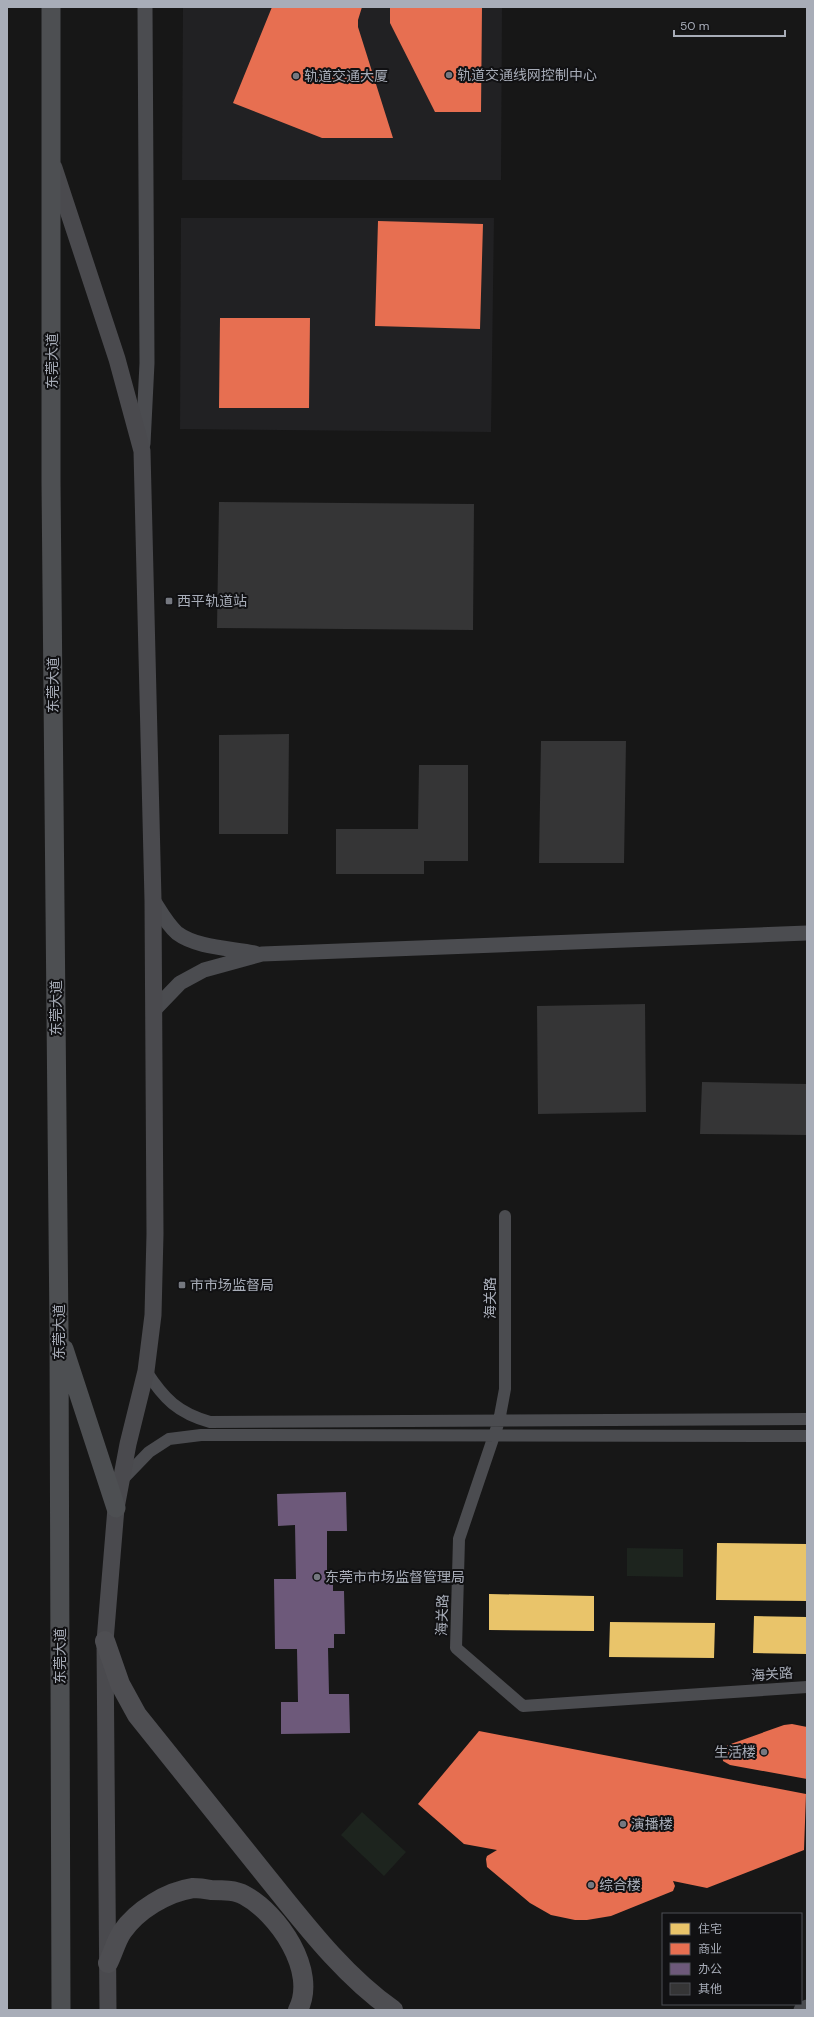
<svg xmlns="http://www.w3.org/2000/svg" width="814" height="2017" viewBox="0 0 814 2017" font-family="'DM Sans','Noto Sans SC',sans-serif">
	<style>
		.built { fill: #212123 }
		.green { fill: #1d241e }
		.homes { fill: #e9c46a }
		.shops { fill: #e76f51 }
		.offices { fill: #6d597a }
		.building { fill: #353536 }
		.lines { fill: none; stroke-linecap: round; stroke-linejoin: round }
		.minor { stroke: #4b4c50; stroke-width: 12 }
		.tertiary { stroke: #4b4c50; stroke-width: 15 }
		.secondary { stroke: #4a4a4e; stroke-width: 17 }
		.primary { stroke: #4d4f52; stroke-width: 19 }
		.trunk { stroke: #4e4e52; stroke-width: 20 }
		.poi-dot { fill: #757880; stroke: #111113; stroke-width: 1.5 }
		.labels { text-anchor: middle; dominant-baseline: central; stroke-width: 4; stroke-linejoin: round; paint-order: stroke }
		.poi-label { font-size: 14px; fill: #a8adb8; stroke: #111113; text-anchor: start }
		.street-label { font-size: 14px; fill: #a8adb8; stroke: #111113 }
	</style>
	<rect width="100%" height="100%" fill="#171717"/>
	<path class="built" d="M183,7H502L501,180H182Z
		M181,218H494L491,432L180,429Z"/>
	<path class="green" d="M627,1548L683,1549V1577L627,1576Z
		M362,1812L406,1852L384,1876L341,1835Z"/>
	<path class="homes" d="M717,1543L807,1544V1601L716,1600Z
		M489,1594L594,1596V1631L489,1630Z
		M754,1616L807,1617V1654L753,1653Z
		M610,1622L715,1623L714,1658L609,1657Z"/>
	<path class="shops" d="M272,7H362L358,20V27L393,138H322L233,103Z
		M390,7H482L481,112H435L390,23Z
		M378,221L483,224L480,329L375,326Z
		M220,318H310L309,408H219Z
		M792,1724L807,1727V1779L730,1765L723,1761L722,1750L728,1745L784,1725Z
		M479,1731L806,1794L804,1850L707,1888L673,1881L675,1886L673,1891L611,1916L587,1920H575L551,1915L530,1903L487,1867L486,1859L487,1856L497,1850L464,1844L418,1804Z"/>
	<path class="offices" d="M346,1492L347,1531H327V1578H333V1591H344L345,1634H334V1648H328L329,1694H349L350,1733L281,1734V1702H298L297,1649H275L274,1579H296L295,1525L278,1526L277,1494Z"/>
	<path class="building" d="M219,502L474,504L473,630L217,628Z
		M289,734L288,834H219V735Z
		M541,741H626L624,863H539Z
		M419,765H468V861H424V874H336V829H418Z
		M645,1004L646,1112L538,1114L537,1006Z
		M702,1082L807,1084V1135L700,1134Z"/>
	<g class="lines">
		<path class="minor" d="M505,1216V1389L499,1421L459,1539L456,1648L523,1706L807,1687
			M146,1371C164,1399 178,1413 210,1422L807,1419
			M121,1481L149,1452L169,1439L201,1435L807,1436"/>
		<path class="tertiary" d="M143,444L147,363L145,7
			M153,900C160,911 167,924 177,933C197,948 231,948 255,953
			M154,1010L180,983L204,970L262,954L807,933
			M801,2010L807,2007"/>
		<path class="secondary" d="M54,168L117,359L142,451L153,900L155,1234L153,1315L146,1371L128,1444L116,1508L105,1641L108,2010"/>
		<path class="primary" d="M51,7V482L59,1333L61,2010
			M64,1349L116,1508"/>
		<path class="trunk" d="M105,1641L120,1684L137,1715C180,1769 223,1823 266,1876C304,1923 343,1975 393,2010
			M108,1963C113,1953 116,1941 122,1932C137,1910 167,1892 193,1888C199,1888 206,1889 211,1890C221,1890 236,1890 244,1895C278,1913 318,1971 298,2010"/>
	</g>
	<g class="poi-dot">
		<circle cx="449" cy="75" r="4"/>
		<circle cx="296" cy="76" r="4"/>
		<rect x="165" y="597" width="8" height="8" rx="2"/>
		<rect x="178" y="1281" width="8" height="8" rx="2"/>
		<circle cx="317" cy="1577" r="4"/>
		<circle cx="764" cy="1752" r="4"/>
		<circle cx="623" cy="1824" r="4"/>
		<circle cx="591" cy="1885" r="4"/>
	</g>
	<g class="labels">
		<g class="poi-label">
			<text x="457" y="75">轨道交通线网控制中心</text>
			<text x="304" y="76">轨道交通大厦</text>
			<text x="177" y="601">西平轨道站</text>
			<text x="190" y="1285">市市场监督局</text>
			<text x="325" y="1577">东莞市市场监督管理局</text>
			<text x="756" y="1752" text-anchor="end">生活楼</text>
			<text x="631" y="1824">演播楼</text>
			<text x="599" y="1885">综合楼</text>
		</g>
		<g class="street-label">
			<text transform="translate(52 361) rotate(-90)">东莞大道</text>
			<text transform="translate(53 685) rotate(-90)">东莞大道</text>
			<text transform="translate(56 1008) rotate(-90)">东莞大道</text>
			<text transform="translate(490 1298) rotate(-90)">海关路</text>
			<text transform="translate(59 1332) rotate(-90)">东莞大道</text>
			<text transform="translate(442 1615) rotate(-88)">海关路</text>
			<text transform="translate(60 1656) rotate(-90)">东莞大道</text>
			<text transform="translate(772 1674) rotate(-4)">海关路</text>
		</g>
	</g>
	<rect width="814" height="2017" fill="none" stroke="#a8adb8" stroke-width="16"/>
	<rect x="662" y="1913" width="140" height="92" fill="#111113" stroke="#4d4f55"/>
	<rect x="670" y="1923" width="20" height="12" fill="#e9c46a" stroke="#4d4f55"/>
	<text x="698" y="1933" font-size="12" fill="#a8adb8">住宅</text>
	<rect x="670" y="1943" width="20" height="12" fill="#e76f51" stroke="#4d4f55"/>
	<text x="698" y="1953" font-size="12" fill="#a8adb8">商业</text>
	<rect x="670" y="1963" width="20" height="12" fill="#6d597a" stroke="#4d4f55"/>
	<text x="698" y="1973" font-size="12" fill="#a8adb8">办公</text>
	<rect x="670" y="1983" width="20" height="12" fill="#353536" stroke="#4d4f55"/>
	<text x="698" y="1993" font-size="12" fill="#a8adb8">其他</text>
	<path d="M674 30v6h111v-6" fill="none" stroke="#a8adb8" stroke-width="2"/>
	<text x="680" y="30" font-size="12" fill="#a8adb8" stroke="#111113" stroke-width="3" paint-order="stroke">50 m</text>
</svg>
